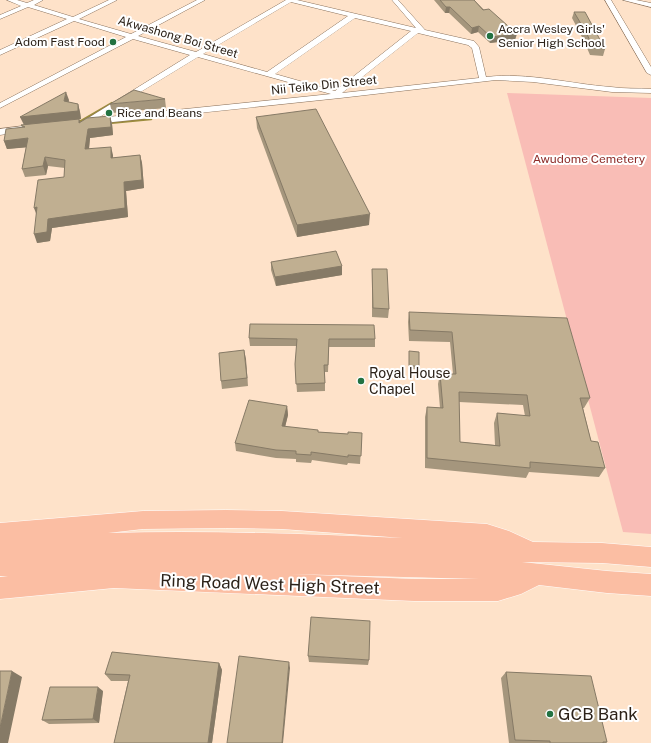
<svg xmlns="http://www.w3.org/2000/svg" width="651" height="743" viewBox="0 0 651 743" font-family="'Public Sans',sans-serif">
	<style>
		.green { fill: #f9bdb6 }
		.lines { fill: none; stroke-linecap: round; stroke-linejoin: round }
		.stream { stroke: #9b8c3d; stroke-width: 2.5 }
		.minor-casing { stroke: #8b725c; stroke-width: 1 }
		.major-casing { stroke: #fff; stroke-width: 1 }
		.minor { fill: #fff; fill-rule: evenodd }
		.major { fill: #fbbea3; fill-rule: evenodd }
		.wall { fill: #a5967d; fill-rule: evenodd }
		.shaded-wall { fill: #867a66 }
		.building { fill: #c0af91; stroke: #867a66; fill-rule: evenodd }
		.poi-dot { fill: #227242; stroke: #fff; stroke-width: 1.5 }
		.labels { text-anchor: middle; dominant-baseline: central; stroke-width: 4; stroke-linejoin: round; paint-order: stroke }
		.far-poi-label { font-size: 12px; fill: #2c2219; stroke: #fff; text-anchor: start }
		.far-street-label { font-size: 12px; fill: #2c2219; stroke: #fff }
		.far-park-label { font-size: 12px; fill: #8e2e2a; stroke: #fff }
		.poi-label { font-size: 14px; fill: #2c2219; stroke: #fff; text-anchor: start }
		.near-street-label { font-size: 17px; fill: #2c2219; stroke: #fff }
		.near-poi-label { font-size: 17px; fill: #2c2219; stroke: #fff; text-anchor: start }
	</style>
	<rect width="100%" height="100%" fill="#fee2c9"/>
	<path class="green" d="M507,93L651,98V534L623,532Z"/>
	<g class="lines">
		<path class="stream" d="M75,122L81,121L112,103
			M109,123L151,119"/>
		<defs>
			<path id="minor" d="M7,0H17L27,3L34,0H43L34,5L73,17L109,0H117L79,19L131,34L197,0H205L138,36L196,52L286,0H297L416,28L392,0H398L425,30L474,41L479,47L486,77C528,72 570,84 611,87C624,89 638,88 651,89V93L612,92L533,82L496,80L340,98L94,124L86,122L85,120L190,55L133,39L0,108V103L126,37L74,21L0,55V50L67,19L28,7L0,19V15L21,6ZM291,2L348,16L267,72L203,54ZM355,18L411,31L335,91L275,74ZM418,33L468,45L472,48L479,78L342,93ZM198,57L331,94L98,118Z
				M605,0H611L651,67V75L647,73Z
				M623,0H636L651,3V7Z
				M23,126L26,127L27,129L26,131L0,135V129Z"/>
			<path id="major" d="M226,510L282,511L487,524L509,531L533,542L602,543L651,547V567L602,563L522,562L607,571L651,574V596L607,593L539,585L521,594L498,601H414L114,588L0,599V577L8,576H0V523L143,511ZM226,528L282,529L403,538C304,534 206,530 108,533L143,529ZM290,574L479,579H414Z"/>
		</defs>
		<use href="#minor" class="minor-casing"/>
		<use href="#major" class="major-casing"/>
		<use href="#minor" class="minor"/>
		<use href="#major" class="major"/>
	</g>
	<path class="wall" d="M434,0H474L515,40L490,43L478,32L471,34L449,13H445Z
		M574,12L605,49L603,56L590,55L584,41L572,18Z
		M165,99L166,108L112,113L110,104Z
		M69,100L68,102L78,104L80,112L81,119H79L80,122L110,116L112,124L113,135L90,138L89,149L113,155V158L140,155L142,163L144,188L126,191L128,217L52,228L50,241L37,243L64,177L65,168L48,166L46,175L25,177L22,169L26,147L7,149L4,141L22,127L21,125L48,122Z
		M256,117L369,225L297,237L257,128Z
		M271,262L342,266V275L276,286L271,270Z
		M372,269L389,309L388,318L372,317Z
		M409,312L590,398L584,408H583L591,441L605,468L599,477L529,472L526,478L425,468V417L427,407L440,408L438,384L440,374H453L450,342L409,341L408,322ZM459,402L523,405L525,416L497,413L494,423L495,445L460,442Z
		M249,338L375,339V347H329L328,372H325V391L297,392L295,364L297,346H250Z
		M244,350L248,386L222,389L221,381Z
		M409,351L419,366V369H409Z
		M287,406L288,415L285,427L318,432L348,434L362,433L360,464L348,463L347,465L312,460L311,463L296,462V459L276,458L236,451L235,443Z
		M308,656L369,660L368,665L309,662Z
		M219,663L222,670L212,743H114L128,681H111L105,674Z
		M506,672L607,742L606,743H509L501,678Z
		M103,691L99,723L49,724L42,720Z"/>
	<path class="shaded-wall" d="M446,7H450L449,13H445Z
		M479,26L478,32L471,34L472,28Z
		M517,34L515,40L490,43L491,37Z
		M66,92L69,100L67,110L64,101Z
		M78,104L80,112L81,119H79L82,127L24,125L20,117Z
		M110,116L112,124L113,135L90,138L88,158L85,149L88,129Z
		M28,138L31,147L7,149L4,141Z
		M111,147L113,155V167L111,158Z
		M140,155L142,163L144,188L126,191L128,217L52,228L50,241L37,243L34,234L48,219L124,182Z
		M45,157L48,166L46,175L43,166Z
		M37,207V216L34,208Z
		M370,214L369,225L297,237V225Z
		M342,266V275L276,286L275,277Z
		M244,350L246,359L248,386L247,378Z
		M287,406L288,415L283,435L282,426Z
		M289,662L290,668L283,743H282Z
		M219,663L222,670L212,743H208Z
		M12,671L22,677L8,743H0V728Z
		M98,687L103,691L99,723L93,719Z"/>
	<path class="building" d="M440,0H474L483,10L489,9L517,34L491,37L479,26L472,28L450,7H446Z
		M574,12H585L605,49L593,48L587,34Z
		M134,90L165,99L110,104Z
		M66,92L64,101L78,104V111L20,117Z
		M316,109L370,214L297,225L256,117Z
		M110,116L111,127L88,129L85,149L111,147V158L140,155L142,180L124,182L125,208L48,219L47,232L34,234L37,207L34,208L38,180L64,177L65,160L45,157L43,166L22,169L28,138L4,141L6,129L25,127L21,125L79,119V123L87,118Z
		M336,251L342,266L275,277L271,262Z
		M372,269H387L389,309L373,308Z
		M409,312L567,318L590,398H580L591,441L598,442L605,468L530,462V468L427,458V407L443,408L440,374H456L452,332L410,330ZM459,392L527,395L530,416L497,413L500,446L460,442Z
		M250,324L374,325L375,339H329L328,365H324L325,383L296,384L295,364L297,339L249,338Z
		M244,350L247,378L221,381L219,353Z
		M409,351L419,352V366H409Z
		M249,400L287,406L282,426L318,430V432L348,434V432L362,433L361,456L348,455V457L311,452V455L296,454V451L276,450L235,443Z
		M311,617L370,621L369,660L308,656Z
		M112,652L219,663L208,743H114L130,675L105,674Z
		M239,656L289,662L282,743H227Z
		M0,671H12L0,728Z
		M506,672L591,676L607,742H603V743H550V741L515,740Z
		M50,687H98L93,719L42,720Z"/>
	<g class="poi-dot">
		<circle cx="490" cy="36" r="4"/>
		<circle cx="113" cy="42" r="4"/>
		<circle cx="109" cy="113" r="4"/>
		<circle cx="361" cy="381" r="4"/>
		<circle cx="550" cy="714" r="4"/>
	</g>
	<g class="labels">
		<g class="far-poi-label">
			<text x="498" y="29">Accra Wesley Girls'<tspan x="498" dy="14">Senior High School</tspan></text>
			<text x="105" y="42" text-anchor="end">Adom Fast Food</text>
			<text x="117" y="113">Rice and Beans</text>
		</g>
		<g class="far-street-label">
			<text transform="translate(178 37) rotate(16)">Akwashong Boi Street</text>
			<text transform="translate(324 85) rotate(-6)">Nii Teiko Din Street</text>
		</g>
		<g class="far-park-label">
			<text x="589" y="159">Awudome Cemetery</text>
		</g>
		<g class="poi-label">
			<text x="369" y="373">Royal House<tspan x="369" dy="16">Chapel</tspan></text>
		</g>
		<g class="near-street-label">
			<text transform="translate(270 584) rotate(2)">Ring Road West High Street</text>
		</g>
		<g class="near-poi-label">
			<text x="558" y="714">GCB Bank</text>
		</g>
	</g>
</svg>
